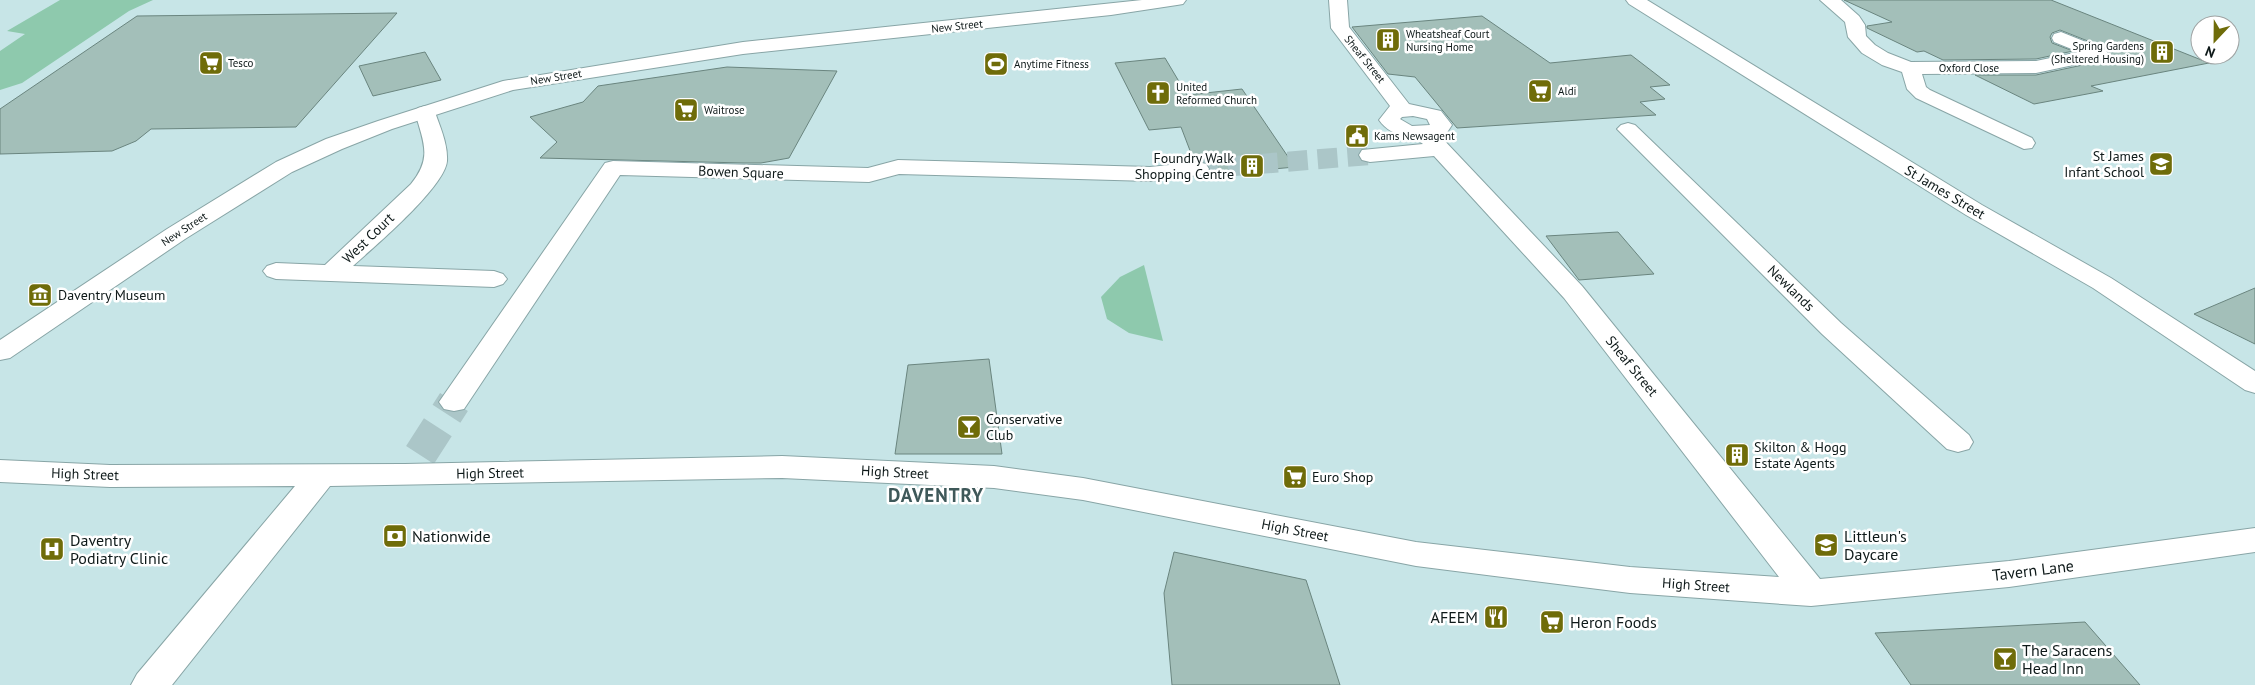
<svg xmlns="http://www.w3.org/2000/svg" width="2255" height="685" viewBox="0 0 2255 685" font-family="'PT Sans',sans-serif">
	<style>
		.green { fill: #8ec9ad }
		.building { fill: #a3bfb9; stroke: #6a857f }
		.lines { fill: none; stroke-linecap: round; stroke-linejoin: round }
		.street-tunnel-far1 { stroke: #abc6c8; stroke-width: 20; stroke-dasharray: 20 10; stroke-linecap: butt }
		.street-tunnel { stroke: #abc6c8; stroke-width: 33; stroke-dasharray: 33 16; stroke-linecap: butt }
		.street-casing { stroke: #88a5a6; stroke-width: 2 }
		.secondary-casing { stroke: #88a5a6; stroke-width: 2 }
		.street { fill: #fff; fill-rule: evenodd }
		.secondary { fill: #fff; fill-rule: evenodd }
		.labels { text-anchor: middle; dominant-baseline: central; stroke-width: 5; stroke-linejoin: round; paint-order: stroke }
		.far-street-label { font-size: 11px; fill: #0e1919; stroke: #fff }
		.far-poi-label { font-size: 11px; fill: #0e1919; stroke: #fff; text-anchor: start }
		.poi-label { font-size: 14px; fill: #0e1919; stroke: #fff; text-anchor: start }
		.street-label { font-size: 14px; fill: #0e1919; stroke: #fff }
		.near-poi-label { font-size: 16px; fill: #0e1919; stroke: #fff; text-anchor: start }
		.near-street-label { font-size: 16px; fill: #0e1919; stroke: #fff }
		.district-label { font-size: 19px; font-weight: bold; letter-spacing: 1px; fill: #3e5859; stroke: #fff }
	</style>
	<rect width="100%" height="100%" fill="#c7e5e7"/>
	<path class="green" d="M60,0H153L129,11L22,83L0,90V51L25,34L7,31Z
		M1144,265L1163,341L1129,333L1107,319L1101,297L1120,277Z"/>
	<path class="building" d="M1844,0H2051L2209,63L2091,86L2103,91L2034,104L1975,75H2036L2106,60L2110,55L2108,49L2060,30L2052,33L2050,37L2052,43L2073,51L2036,59L1943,60L1924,51L1917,52L1867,28V26L1892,22Z
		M397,13L296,127L151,129L136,141L112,151L0,154V109L137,16Z
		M1482,16L1550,63L1631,55L1670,85L1650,87L1665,99L1640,102L1656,115L1457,128L1415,77L1388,74L1352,27Z
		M425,52L441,80L373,96L359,66Z
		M1165,58L1187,95L1242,89L1295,167L1208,175L1211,168L1206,162L1194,161L1181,127L1149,130L1115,63Z
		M727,67L837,71L789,158L761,163H744L540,158L557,142L530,117L583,102L598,86Z
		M1618,232L1654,274L1579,280L1546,236Z
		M2255,288V344L2194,314Z
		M989,359L1002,454H895L908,365Z
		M1174,552L1306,580L1340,685H1172L1164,593Z
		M2085,622L2140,685H1911L1875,633Z"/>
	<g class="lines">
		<path class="street-tunnel-far1" d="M1198,169L1370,155"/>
		<path class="street-tunnel" d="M420,455L454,402"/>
		<defs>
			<path id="street" d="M1329,0H1347L1349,27L1409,104L1441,111L1452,125L1444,137H1441L1582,286L1820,579L2009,561L2255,528V552L2009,587L1811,606L1630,593L1416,566L1083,500L994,488L782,478L330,486L172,685H131L137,674L295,486L110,487L0,482V460L110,465L405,464L782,456L994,466L1083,478L1416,542L1630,567L1779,577L1564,298L1434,156L1370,162L1362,160L1359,155L1362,150L1423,144C1413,133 1393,140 1379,120L1390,106L1331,28ZM1413,116L1427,119L1430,125L1412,126L1400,119L1402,117Z
				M1820,0H1841L1859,16L1865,25L1866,36L1875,45L1888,53L1911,62L2036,61L2079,52L2054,42L2052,38L2054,34L2061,32L2106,50L2108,54L2106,58L2036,73L1922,74L1926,87L1930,90L2032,138L2035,143L2032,148L2024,149L1916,98L1907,89L1902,72L1882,65L1862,53L1848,37L1845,22Z
				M425,106L432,108L435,112C440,127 448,144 447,161C445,187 374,247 353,266L494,271L503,274L507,279L503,284L494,287L276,279L267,276L263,271L267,266L276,263L325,265L411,184C433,157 423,142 415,112L418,108Z
				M1628,123L1635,125L1841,323L1969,435L1973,442L1969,449L1958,452L1947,449L1822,334L1617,129L1621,125Z
				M898,160L1150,167L1198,162L1206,164L1209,169L1206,174L1150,181L899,174L869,182L620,175L464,409L454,411L444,409L439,402L605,163L613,161L868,168Z"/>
			<path id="secondary" d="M1142,0H1186L1183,4L1177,5L1111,15L743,54L513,90L392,129L342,149L292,172L185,239L10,358L0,360V340L167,229L276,162L326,139L378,121L503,81L743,42Z
				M1626,0H1647L1982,205L2111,278L2255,371V393L2245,390L2093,288L1966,215L1629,4Z"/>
		</defs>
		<use href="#street" class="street-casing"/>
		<use href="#secondary" class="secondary-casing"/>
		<use href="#street" class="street"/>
		<use href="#secondary" class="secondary"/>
	</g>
	<defs>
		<symbol id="building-square" viewBox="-11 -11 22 22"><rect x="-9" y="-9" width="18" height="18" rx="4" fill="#6f6c09" stroke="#fff"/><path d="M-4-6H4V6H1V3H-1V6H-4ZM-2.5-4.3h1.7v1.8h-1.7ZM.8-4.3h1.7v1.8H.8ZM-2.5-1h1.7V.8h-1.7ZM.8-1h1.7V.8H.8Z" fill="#fff"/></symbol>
		<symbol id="supermarket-square" viewBox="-11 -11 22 22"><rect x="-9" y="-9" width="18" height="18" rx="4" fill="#6f6c09" stroke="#fff"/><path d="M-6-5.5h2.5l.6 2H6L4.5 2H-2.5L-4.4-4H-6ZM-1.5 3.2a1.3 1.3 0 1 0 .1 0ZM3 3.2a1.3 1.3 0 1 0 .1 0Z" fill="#fff"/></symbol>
		<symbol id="stadium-square" viewBox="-11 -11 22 22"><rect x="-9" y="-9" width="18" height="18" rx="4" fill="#6f6c09" stroke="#fff"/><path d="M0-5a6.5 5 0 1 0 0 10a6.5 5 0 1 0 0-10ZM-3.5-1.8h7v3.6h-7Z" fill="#fff"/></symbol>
		<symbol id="church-square" viewBox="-11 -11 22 22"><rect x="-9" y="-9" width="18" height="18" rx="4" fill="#6f6c09" stroke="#fff"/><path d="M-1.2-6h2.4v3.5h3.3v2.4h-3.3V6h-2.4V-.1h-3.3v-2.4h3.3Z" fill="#fff"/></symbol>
		<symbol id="civic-square" viewBox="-11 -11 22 22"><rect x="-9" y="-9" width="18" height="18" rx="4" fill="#6f6c09" stroke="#fff"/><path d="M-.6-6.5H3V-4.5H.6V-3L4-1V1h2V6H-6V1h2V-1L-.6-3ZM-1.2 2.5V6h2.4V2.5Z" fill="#fff"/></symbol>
		<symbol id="school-square" viewBox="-11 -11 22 22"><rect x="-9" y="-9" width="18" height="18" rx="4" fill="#6f6c09" stroke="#fff"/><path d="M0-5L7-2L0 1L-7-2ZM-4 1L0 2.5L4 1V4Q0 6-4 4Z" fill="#fff"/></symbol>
		<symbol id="museum-square" viewBox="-11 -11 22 22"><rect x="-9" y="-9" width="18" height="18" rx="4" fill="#6f6c09" stroke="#fff"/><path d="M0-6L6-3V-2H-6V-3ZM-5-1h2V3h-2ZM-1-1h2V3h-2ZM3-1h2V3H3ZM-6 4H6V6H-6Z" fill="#fff"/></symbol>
		<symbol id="bar-square" viewBox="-11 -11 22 22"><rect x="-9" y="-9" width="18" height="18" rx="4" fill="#6f6c09" stroke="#fff"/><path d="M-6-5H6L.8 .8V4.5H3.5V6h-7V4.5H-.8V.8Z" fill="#fff"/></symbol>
		<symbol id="bank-square" viewBox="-11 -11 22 22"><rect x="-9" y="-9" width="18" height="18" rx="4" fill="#6f6c09" stroke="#fff"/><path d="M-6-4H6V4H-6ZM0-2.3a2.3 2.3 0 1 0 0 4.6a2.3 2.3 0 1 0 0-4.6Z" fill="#fff"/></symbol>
		<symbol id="hospital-square" viewBox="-11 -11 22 22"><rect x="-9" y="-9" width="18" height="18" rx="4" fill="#6f6c09" stroke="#fff"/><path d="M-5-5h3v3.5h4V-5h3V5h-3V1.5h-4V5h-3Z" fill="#fff"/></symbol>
		<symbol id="restaurant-square" viewBox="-11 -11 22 22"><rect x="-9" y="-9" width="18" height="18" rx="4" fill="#6f6c09" stroke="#fff"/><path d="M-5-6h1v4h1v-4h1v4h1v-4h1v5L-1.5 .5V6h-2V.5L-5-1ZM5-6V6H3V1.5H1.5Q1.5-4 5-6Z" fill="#fff"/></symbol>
	</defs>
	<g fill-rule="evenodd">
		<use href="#building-square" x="1374" y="26" width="28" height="28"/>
		<use href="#building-square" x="2148" y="38" width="28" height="28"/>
		<use href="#supermarket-square" x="197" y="49" width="28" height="28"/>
		<use href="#stadium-square" x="982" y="50" width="28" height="28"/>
		<use href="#supermarket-square" x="1526" y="77" width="28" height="28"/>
		<use href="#church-square" x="1144" y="79" width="28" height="28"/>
		<use href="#supermarket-square" x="672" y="96" width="28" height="28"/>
		<use href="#civic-square" x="1343" y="122" width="28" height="28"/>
		<use href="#school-square" x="2147" y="150" width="28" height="28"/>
		<use href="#building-square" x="1238" y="152" width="28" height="28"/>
		<use href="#museum-square" x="26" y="281" width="28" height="28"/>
		<use href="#bar-square" x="955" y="413" width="28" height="28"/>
		<use href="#building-square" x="1723" y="441" width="28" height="28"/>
		<use href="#supermarket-square" x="1281" y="463" width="28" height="28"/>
		<use href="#bank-square" x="381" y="522" width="28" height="28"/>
		<use href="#school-square" x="1812" y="531" width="28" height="28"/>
		<use href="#hospital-square" x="38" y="535" width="28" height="28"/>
		<use href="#restaurant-square" x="1482" y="603" width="28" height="28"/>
		<use href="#supermarket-square" x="1538" y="608" width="28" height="28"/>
		<use href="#bar-square" x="1991" y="645" width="28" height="28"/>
	</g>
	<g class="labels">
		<g class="far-street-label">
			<text transform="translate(957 26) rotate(-6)">New Street</text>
			<text transform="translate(1365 59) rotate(51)">Sheaf Street</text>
			<text x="1969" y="68">Oxford Close</text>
			<text transform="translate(556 77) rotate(-9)">New Street</text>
			<text transform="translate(184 229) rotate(-33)">New Street</text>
		</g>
		<g class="far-poi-label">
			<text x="1406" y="34">Wheatsheaf Court<tspan x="1406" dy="13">Nursing Home</tspan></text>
			<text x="2144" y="46" text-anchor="end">Spring Gardens<tspan x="2144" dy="13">(Sheltered Housing)</tspan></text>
			<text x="228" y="63">Tesco</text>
			<text x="1014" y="64">Anytime Fitness</text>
			<text x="1176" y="87">United<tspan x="1176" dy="13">Reformed Church</tspan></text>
			<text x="1558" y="91">Aldi</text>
			<text x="704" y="110">Waitrose</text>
			<text x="1374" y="136">Kams Newsagent</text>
		</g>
		<g class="poi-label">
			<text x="2144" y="156" text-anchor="end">St James<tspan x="2144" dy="16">Infant School</tspan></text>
			<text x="1234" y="158" text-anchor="end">Foundry Walk<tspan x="1234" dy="16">Shopping Centre</tspan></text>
			<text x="58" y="295">Daventry Museum</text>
			<text x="986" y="419">Conservative<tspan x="986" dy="16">Club</tspan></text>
			<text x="1754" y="447">Skilton &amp; Hogg<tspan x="1754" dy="16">Estate Agents</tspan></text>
			<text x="1312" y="477">Euro Shop</text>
		</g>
		<g class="street-label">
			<text transform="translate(741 172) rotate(2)">Bowen Square</text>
			<text transform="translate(1945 192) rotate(31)">St James Street</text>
			<text transform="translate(368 238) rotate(-44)">West Court</text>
			<text transform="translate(1791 288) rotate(44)">Newlands</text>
			<text transform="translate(1632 366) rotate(51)">Sheaf Street</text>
			<text transform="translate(895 472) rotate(3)">High Street</text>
			<text transform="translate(490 473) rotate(-1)">High Street</text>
			<text transform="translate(85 474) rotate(2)">High Street</text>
			<text transform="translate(1295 530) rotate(11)">High Street</text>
			<text transform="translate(1696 585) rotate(4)">High Street</text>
		</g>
		<g class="near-poi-label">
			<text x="412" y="536">Nationwide</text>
			<text x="1844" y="536">Littleun's<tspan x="1844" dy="18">Daycare</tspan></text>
			<text x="70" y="540">Daventry<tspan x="70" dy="18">Podiatry Clinic</tspan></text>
			<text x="1478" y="617" text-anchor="end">AFEEM</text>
			<text x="1570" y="622">Heron Foods</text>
			<text x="2022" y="650">The Saracens<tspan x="2022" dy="18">Head Inn</tspan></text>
		</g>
		<g class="near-street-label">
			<text transform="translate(2033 570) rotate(-7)">Tavern Lane</text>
		</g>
		<g class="district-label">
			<text x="936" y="495">DAVENTRY</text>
		</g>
	</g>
	<g transform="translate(2215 40) rotate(202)"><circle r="24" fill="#ffffff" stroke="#9fa3a3"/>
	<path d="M0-4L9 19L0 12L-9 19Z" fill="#6f6c09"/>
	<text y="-8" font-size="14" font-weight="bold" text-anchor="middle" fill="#0e1919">N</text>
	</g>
</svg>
